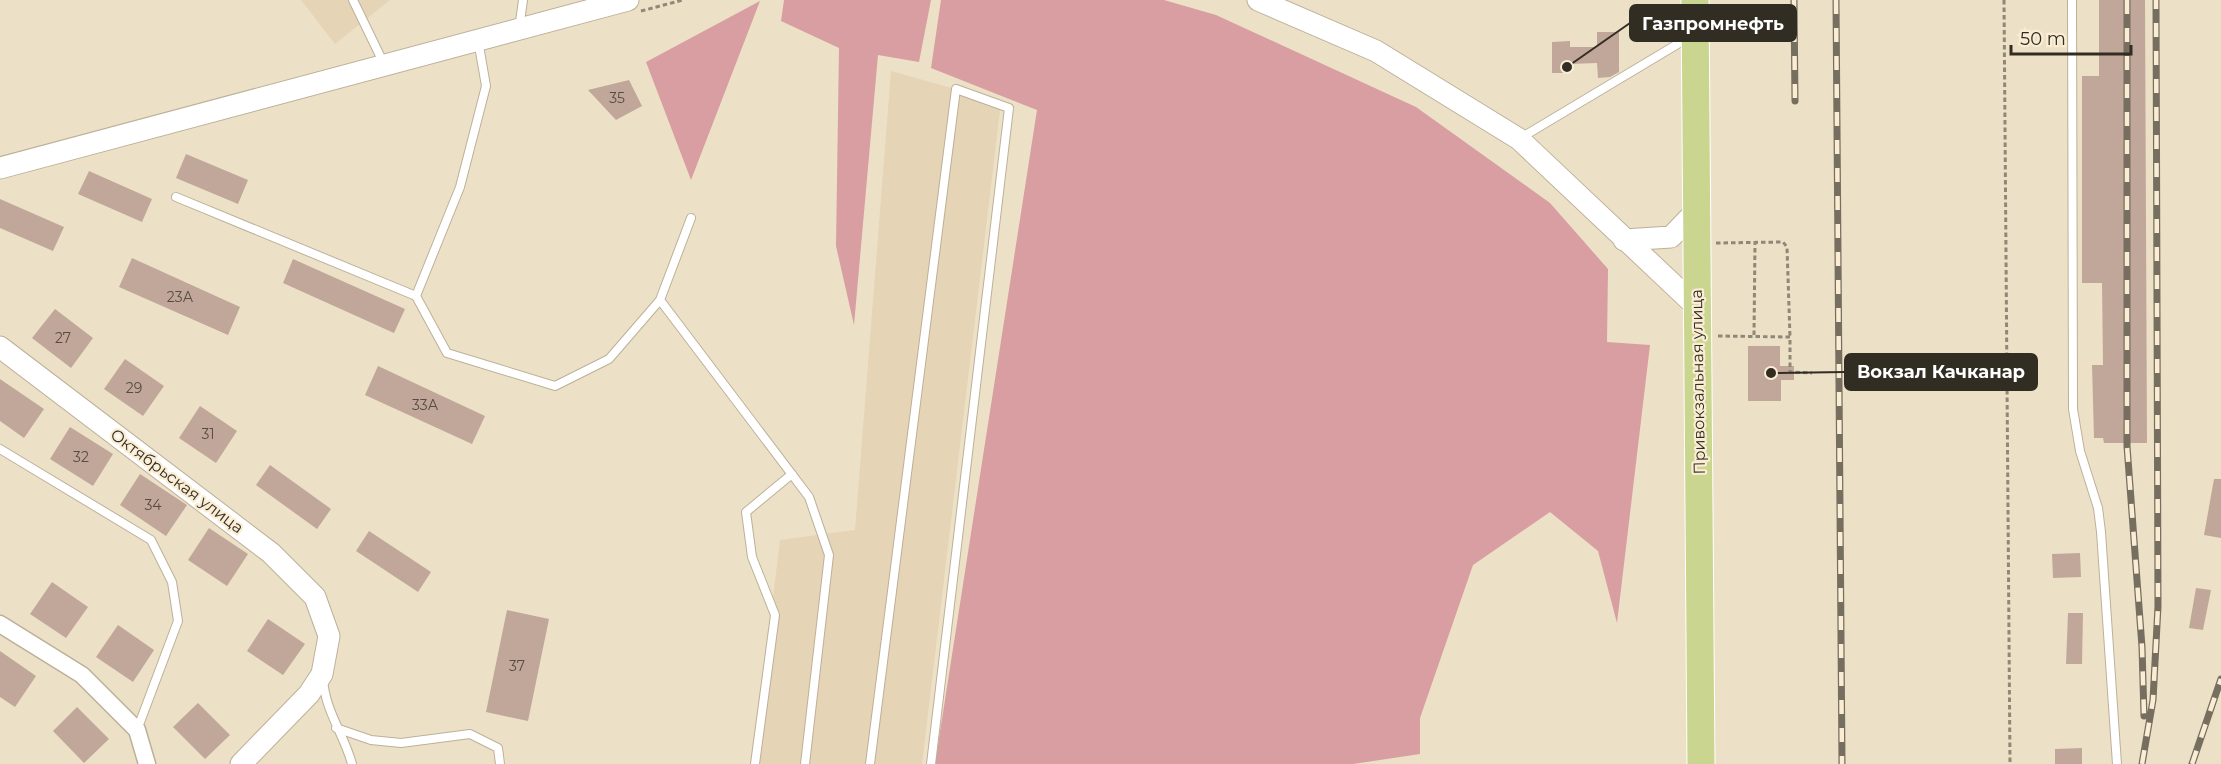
<svg xmlns="http://www.w3.org/2000/svg" width="2221" height="764" viewBox="0 0 2221 764" font-family="Montserrat,sans-serif">
	<style>
		.built { fill: #e5d4b5 }
		.green { fill: #d89ea1 }
		.building { fill: #c1a79a }
		.lines { fill: none; stroke-linecap: round; stroke-linejoin: round }
		.service-casing { stroke: #bdb099; stroke-width: 10 }
		.minor-casing { stroke: #bdb099; stroke-width: 19 }
		.tertiary-casing { stroke: #bdb099; stroke-width: 23 }
		.primary-casing { stroke: #fff; stroke-width: 29 }
		.path { stroke: #908776; stroke-width: 3; stroke-dasharray: 4.5 3; stroke-linecap: butt }
		.service { stroke: #fff; stroke-width: 8 }
		.minor { stroke: #fff; stroke-width: 16 }
		.tertiary { stroke: #fff; stroke-width: 21 }
		.primary { stroke: #cad68f; stroke-width: 27 }
		.rail-casing { stroke: #766e5f; stroke-width: 7 }
		.rail { stroke: #faedd4; stroke-width: 4.5; stroke-dasharray: 14; stroke-linecap: butt }
		.labels { text-anchor: middle; dominant-baseline: central; stroke-width: 4.5; stroke-linejoin: round; paint-order: stroke }
		.number-label { font-size: 14px; fill: #564c41 }
		.street-label { font-size: 16px; fill: #322d23; stroke: #faedd4 }
		.leader { fill: none; stroke: #322d23; stroke-width: 2 }
		.callout-dot { fill: #322d23; stroke: #faedd4; stroke-width: 2 }
		.callout { fill: #322d23; stroke: #322d23; stroke-width: 2 }
		.callout-label { font-size: 18px; text-anchor: middle; font-weight: bold; fill: #fff }
	</style>
	<rect width="100%" height="100%" fill="#ece0c7"/>
	<path class="built" d="M301,0H390L335,44Z
		M891,71L1001,102L922,764H753L780,540L855,530Z"/>
	<path class="green" d="M784,0H931L919,62L878,55L854,325L836,246L839,48L781,21Z
		M941,0H1164L1216,15L1416,107L1550,203L1608,269L1607,342L1650,345L1617,623L1598,551L1550,512L1473,565L1420,718V754L1353,764H935L1037,110L931,68Z
		M760,1L691,180L646,62Z"/>
	<path class="building" d="M2099,0H2145L2147,443H2104L2103,438H2094L2092,365H2103L2102,283H2082V76H2099Z
		M1597,32H1619V72L1610,77L1598,78L1597,63L1570,64V73H1552V42L1570,41V47H1597Z
		M629,80L642,106L616,120L588,90Z
		M186,154L248,180L238,204L176,178Z
		M89,171L152,199L142,222L78,194Z
		M0,199L64,227L53,251L0,228Z
		M132,258L240,307L228,335L119,287Z
		M293,259L405,309L394,333L283,283Z
		M55,309L93,338L71,368L32,338Z
		M1748,346H1780V366H1794V380H1781V401H1748Z
		M125,359L164,386L143,416L104,389Z
		M378,366L485,416L472,444L365,395Z
		M0,379L44,409L24,438L0,421Z
		M200,406L237,431L216,463L179,438Z
		M70,427L113,454L93,486L50,459Z
		M270,465L331,509L317,529L256,485Z
		M140,474L187,505L166,536L120,505Z
		M2214,479H2221V538L2204,535Z
		M209,528L248,554L227,586L188,560Z
		M369,531L431,572L418,592L356,551Z
		M2080,553L2081,577L2053,578L2052,554Z
		M52,582L88,607L66,638L30,614Z
		M2196,588L2211,590L2203,630L2189,628Z
		M507,610L549,619L528,721L486,712Z
		M2068,613H2083L2082,664H2066Z
		M268,619L305,644L283,675L247,651Z
		M118,625L154,650L133,682L96,657Z
		M0,651L36,676L15,707L0,697Z
		M198,703L230,735L205,759L173,727Z
		M77,707L109,739L84,763L53,731Z
		M2082,748V764H2055V749Z"/>
	<g class="lines">
		<defs>
			<path id="service" d="M353,0L384,64
				M2072,0L2073,409L2080,451L2098,508L2101,532L2117,764
				M519,29L523,0
				M1519,139L1691,36
				M176,197L416,296L460,187L486,86L478,40
				M416,296L447,353L555,386L609,359L660,300L691,218
				M660,300L809,497L829,555L805,764
				M0,449L151,540L172,582L178,621L137,730
				M323,680C326,713 344,734 352,764
				M336,728L371,740L401,743L470,734L498,748L500,764
				M755,764L775,615L752,557L746,512L792,474
				M870,764L956,89L1009,108L931,764"/>
			<path id="minor" d="M0,624L82,675L137,730L147,764"/>
			<path id="tertiary" d="M1258,0L1376,51L1519,139L1698,308
				M0,168L628,0
				M1624,240L1671,237L1697,210
				M0,347L271,553L315,597L329,636L322,674L309,694L241,764"/>
			<path id="primary" d="M1695,0L1701,764"/>
		</defs>
		<use href="#service" class="service-casing"/>
		<use href="#minor" class="minor-casing"/>
		<use href="#tertiary" class="tertiary-casing"/>
		<use href="#primary" class="primary-casing"/>
		<path class="path" d="M2004,0L2010,764
			M641,11L683,0
			M1716,243L1783,242L1787,247L1790,337
			M1754,335L1755,242
			M1718,336L1790,337V372L1812,373"/>
		<use href="#service" class="service"/>
		<use href="#minor" class="minor"/>
		<use href="#tertiary" class="tertiary"/>
		<use href="#primary" class="primary"/>
		<defs>
			<path id="rail" d="M1794,0L1795,101
				M1836,0L1842,764
				M2127,0V446L2142,647L2144,716
				M2142,764L2153,700L2158,606L2156,0
				M2192,764L2221,679"/>
		</defs>
		<use href="#rail" class="rail-casing"/>
		<use href="#rail" class="rail"/>
	</g>
	<g class="labels">
		<g class="number-label">
			<text x="617" y="98">35</text>
			<text x="180" y="297">23А</text>
			<text x="63" y="338">27</text>
			<text x="134" y="388">29</text>
			<text x="425" y="405">33А</text>
			<text x="208" y="434">31</text>
			<text x="81" y="457">32</text>
			<text x="153" y="505">34</text>
			<text x="517" y="666">37</text>
		</g>
		<g class="street-label">
			<text transform="translate(1698 382) rotate(-91)">Привокзальная улица</text>
			<text transform="translate(177 481) rotate(37)">Октябрьская улица</text>
		</g>
	</g>
	<path class="leader" d="M1567 67L1630 23M1771 373L1845 372"/>
	<g class="callout-dot">
		<circle cx="1567" cy="67" r="6"/>
		<circle cx="1771" cy="373" r="6"/>
	</g>
	<g class="callout">
		<rect x="1630" y="5" width="166" height="36" rx="6"/>
		<rect x="1845" y="354" width="192" height="36" rx="6"/>
	</g>
	<g class="callout-label">
		<text x="1713" y="30">Газпромнефть</text>
		<text x="1941" y="378">Вокзал Качканар</text>
	</g>
	<path d="M2011 45v9h120v-9" fill="none" stroke="#322d23" stroke-width="3"/>
	<text x="2020" y="45" font-size="18" fill="#322d23" stroke="#faedd4" stroke-width="4.5" paint-order="stroke">50 m</text>
</svg>
